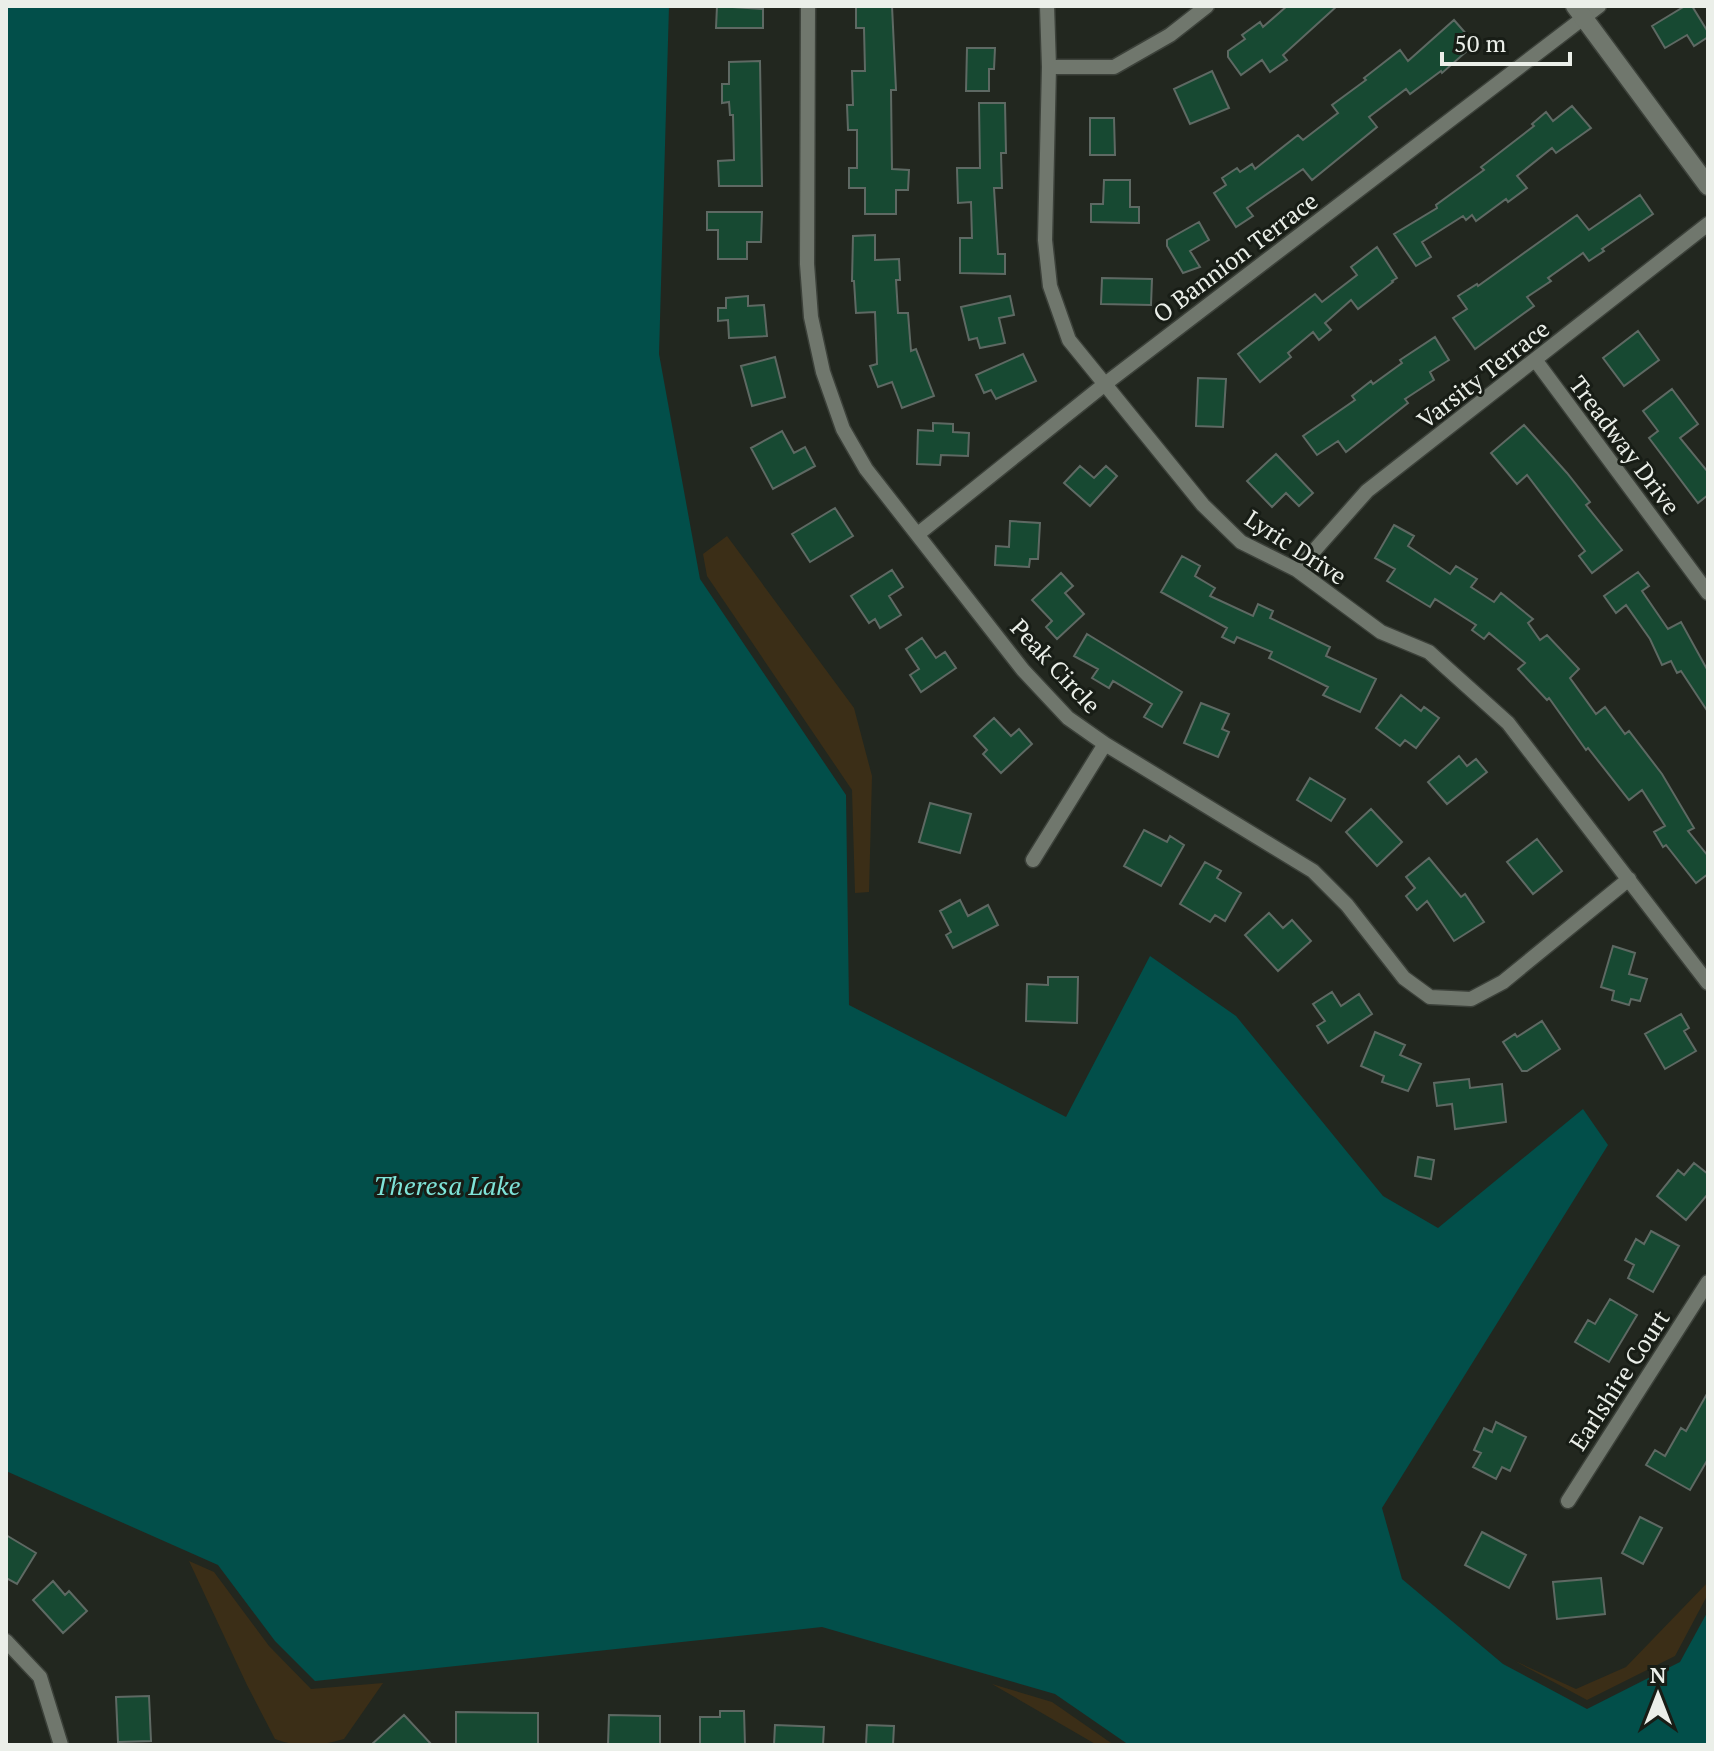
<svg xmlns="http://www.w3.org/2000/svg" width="1714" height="1751" viewBox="0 0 1714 1751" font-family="'PT Serif',serif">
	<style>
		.green { fill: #3b2e17 }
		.water { fill: #024f4a }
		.building { fill: #174932; stroke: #5e6963; stroke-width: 2 }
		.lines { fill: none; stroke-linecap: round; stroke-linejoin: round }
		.minor-casing { stroke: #3c413a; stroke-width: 17 }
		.tertiary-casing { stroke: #3c413a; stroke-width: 21 }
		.minor { stroke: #70776d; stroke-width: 14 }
		.tertiary { stroke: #70776d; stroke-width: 18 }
		.labels { text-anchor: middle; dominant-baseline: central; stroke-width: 6; stroke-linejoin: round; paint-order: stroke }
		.street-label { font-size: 24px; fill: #ebefe9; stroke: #181d16 }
		.water-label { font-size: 26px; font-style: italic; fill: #7ee3d8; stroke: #181d16 }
	</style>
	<rect width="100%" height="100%" fill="#22271f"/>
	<path class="green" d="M727,536L854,708L872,776L869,892L855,893L852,790L707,576L703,554Z
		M189,1561L214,1572L269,1646L311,1689L383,1683L344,1739C320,1746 298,1748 275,1739L247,1685Z
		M1708,1582V1594L1675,1656L1587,1700L1515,1661L1576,1689L1626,1667Z
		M992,1684L1052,1702L1114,1745H1097Z"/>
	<path class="water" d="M6,6H669L659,354L700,579L846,795L849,1005L1066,1117L1150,956L1236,1016L1383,1196L1438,1228L1583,1109L1608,1145L1382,1508L1402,1579L1503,1664L1587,1709L1680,1662L1708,1611V1745H1129L1055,1694L822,1627L315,1681L275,1641L218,1565L6,1471Z"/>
	<path class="building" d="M717,6L763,9V28H716Z
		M856,6H892L896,90H891L892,169L909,170L908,190H896V214H865V188H849V168H857V130H848L847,105H853L852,71H865L864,28H856Z
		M1287,6H1337L1283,55L1287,60L1270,72L1262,60L1241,75L1228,57V51L1245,39L1242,35L1260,22L1263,27Z
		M1685,6H1692L1708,32V37L1694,46L1687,35L1665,48L1652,26Z
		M1454,20L1475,44L1442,73L1441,71L1410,94L1406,89L1369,117L1377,127L1312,180L1303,169L1247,208L1253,216L1236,227L1214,193L1226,185L1222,178L1237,168L1240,172L1252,164L1255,169L1298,135L1303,140L1338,113L1332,105L1366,80L1364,78L1400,50L1408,61Z
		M967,48H995L994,69H989V91H966Z
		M760,61L762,186H719L718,161L734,160L733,115H730L729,102L722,103V84H729V62Z
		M1212,71L1229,108L1190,124L1174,89Z
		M979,103H1005L1006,153H1001L1002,188H994L998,254H1005V274L960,273V238H972L971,202L958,203L957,168H980Z
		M1572,106L1591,128L1556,153L1552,148L1517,176L1527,188L1508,202L1506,199L1476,221L1472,215L1466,220L1463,216L1422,242L1431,257L1416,266L1394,234L1437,208L1436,205L1484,170L1481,167L1534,126L1532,124L1546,112L1553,121Z
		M1090,118H1114L1115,155H1090Z
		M1104,180H1130V207H1139V223L1091,222V204H1103Z
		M1640,195L1653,214L1602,249L1604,251L1589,261L1583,253L1548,278L1551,281L1527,297L1534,306L1475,349L1453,318L1467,309L1458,296L1477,284L1478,286L1577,215L1589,230Z
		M707,212H762L761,242H747V259H718V230H707Z
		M1199,222L1209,240L1190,251L1200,267L1183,273L1167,246V240Z
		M875,235V260L899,259L900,280H896L898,313H908L911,351L916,349L934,396L902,408L892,382L878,387L870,366L877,364L875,312L856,313L854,281H852L853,236Z
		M1377,247L1397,278L1392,281L1393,282L1358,309L1351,300L1325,323L1331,330L1319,340L1313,332L1288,353L1291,357L1260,382L1238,354L1315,294L1322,302L1357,275L1351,267Z
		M1102,278L1152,279L1151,305L1101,304Z
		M748,296V306L764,305L767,336L729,338L728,320L718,321V308H726V298Z
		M1010,296L1014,315L999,318L1005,343L980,348L977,338L969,340L961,307Z
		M1638,331L1659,360L1624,386L1603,358Z
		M1435,337L1449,360L1430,372L1434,380L1405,399L1408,403L1346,452L1338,441L1317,455L1303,436L1355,400L1352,396L1371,381L1373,384L1402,363L1400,360Z
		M1023,354L1036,381L996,399L991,390L984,393L976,375Z
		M775,357L785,397L752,406L741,366Z
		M1198,378L1226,379L1223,427L1196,426Z
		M1672,389L1698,424L1680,438L1708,472V495L1698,503L1649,438L1658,431L1643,411Z
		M933,423L953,424V432L969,433L968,456L941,455L940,465L917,464L918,430L933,431Z
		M1524,425L1567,473L1590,502L1586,505L1622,550L1592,573L1579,556L1585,551L1527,475L1517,484L1491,453Z
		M782,431L794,453L805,447L815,466L773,489L751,448Z
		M1276,454L1313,493L1299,506L1286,493L1272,507L1247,481Z
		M1080,466L1094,478L1106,466L1117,476L1090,506L1064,483Z
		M835,508L853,536L810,562L792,534Z
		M1010,521L1040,523L1038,559H1030L1029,567L995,565L996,546L1009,547Z
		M1394,525L1414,536L1408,546L1450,574L1456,566L1477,579L1471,587L1494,602L1501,593L1533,619L1528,623L1540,640L1547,635L1579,669L1570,678L1596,714L1605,707L1625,734L1629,731L1662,774L1694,828L1688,831L1708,856V874L1696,883L1666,845L1663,847L1654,832L1665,826L1642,790L1629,800L1588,748L1586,750L1549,698L1547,700L1518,669L1525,663L1489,633L1484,639L1472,630L1476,625L1435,599L1430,607L1387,581L1395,569L1375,558Z
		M1182,556L1200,566L1195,576L1215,588L1210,596L1253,616L1258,604L1273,611L1270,618L1330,647L1326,656L1376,679L1360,712L1323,695L1328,687L1269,658L1272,652L1237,637L1234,643L1222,637L1227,628L1161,592Z
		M892,570L903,587L889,596L901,615L880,628L875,619L869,623L851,596Z
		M1638,572L1649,586L1642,591L1668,629L1681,622L1708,671V712L1681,671L1677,673L1671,661L1662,665L1650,639L1626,605L1616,613L1604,596Z
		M1061,573L1073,586L1065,593L1084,614L1057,639L1046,627L1052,621L1032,600Z
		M1087,634L1182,692L1162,727L1144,717L1152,704L1113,681L1109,688L1092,678L1098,669L1074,656Z
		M922,638L936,658L945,652L956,668L921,692L910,675L919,669L906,649Z
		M1401,695L1421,711L1424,707L1439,718L1416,748L1405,740L1400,746L1376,728Z
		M1201,703L1229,714L1222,729L1229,732L1218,757L1184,743Z
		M994,718L1011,736L1019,729L1032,744L1001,773L983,754L987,750L974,736Z
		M1459,756L1467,766L1476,759L1487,772L1447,804L1428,782Z
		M1310,778L1345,799L1331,821L1297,800Z
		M930,803L971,814L960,853L919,842Z
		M1371,809L1402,842L1377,866L1346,832Z
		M1144,830L1167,842L1170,836L1184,845L1161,886L1124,866Z
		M1537,839L1562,871L1533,894L1507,862Z
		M1429,858L1461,897L1465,894L1484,922L1454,941L1427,901L1417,910L1406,896L1415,888L1406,877Z
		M1205,862L1221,871L1217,878L1241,893L1225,921L1215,915L1210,922L1180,904Z
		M960,900L968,916L988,905L998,925L953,948L946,935L951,932L940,911Z
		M1269,913L1283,928L1292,920L1311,941L1278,971L1245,935Z
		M1613,946L1635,953L1629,974L1647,979L1640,1001L1631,999L1629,1005L1612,1000L1614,991L1601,987Z
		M1048,977H1078L1077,1023L1026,1021L1027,984L1048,985Z
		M1332,992L1341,1006L1359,994L1372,1014L1328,1043L1317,1026L1325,1021L1313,1004Z
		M1681,1014L1689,1028L1684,1031L1696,1051L1665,1069L1645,1034Z
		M1542,1021L1560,1049L1527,1071H1522L1503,1042L1515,1034L1517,1037Z
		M1375,1032L1405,1045L1400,1055L1421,1064L1408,1091L1382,1082L1384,1076L1361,1066Z
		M1469,1079L1470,1088L1502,1084L1506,1122L1455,1129L1452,1104L1437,1106L1434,1083Z
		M1418,1157L1434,1160L1431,1179L1415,1176Z
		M1694,1163L1708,1174V1194L1686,1220L1657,1196L1678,1170L1684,1175Z
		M1651,1231L1679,1246L1653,1292L1628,1278L1634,1265L1625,1260L1636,1239L1644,1244Z
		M1610,1299L1637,1315L1609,1362L1575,1342L1588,1320L1595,1324Z
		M1708,1392V1459L1690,1490L1646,1465L1655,1450L1665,1456L1681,1428L1686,1431Z
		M1496,1422L1526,1437L1510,1471L1502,1467L1496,1479L1473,1467L1481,1453L1474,1450L1484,1428L1492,1432Z
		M1640,1517L1662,1528L1643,1564L1622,1553Z
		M1482,1532L1526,1555L1509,1588L1465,1565Z
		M6,1535L36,1553L17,1584L6,1578Z
		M1601,1578L1605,1614L1557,1619L1553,1582Z
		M53,1581L65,1595L69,1591L87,1611L63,1633L33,1600Z
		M149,1696L151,1741L118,1742L116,1697Z
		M720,1711H744L745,1745H700V1717H720Z
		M456,1712L538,1713V1745H456Z
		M404,1715L432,1745H371Z
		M609,1715L660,1716V1745H608Z
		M775,1725L824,1727L823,1745H774Z
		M867,1725L894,1726L893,1745H866Z"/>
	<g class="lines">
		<defs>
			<path id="minor" d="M808,6L807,264L811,317L823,372L843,429L866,469L1023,670L1068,718L1105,744L1313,871L1347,905L1404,978L1430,997L1471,999L1503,982L1629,879
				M1047,6L1049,67L1045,240L1050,286L1069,340L1203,505L1241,542L1297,570L1381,632L1429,652L1508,723L1708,983
				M1049,67H1114L1170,35L1207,6
				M1536,361L1708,593
				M918,534L1105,384L1599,6
				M1297,570L1367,491L1708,224
				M1033,860L1105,744
				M1568,1501L1708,1282
				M6,1641L40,1677L61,1745"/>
			<path id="tertiary" d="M1575,6L1708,186"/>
		</defs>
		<use href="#minor" class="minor-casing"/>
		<use href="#tertiary" class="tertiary-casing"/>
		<use href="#minor" class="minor"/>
		<use href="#tertiary" class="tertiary"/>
	</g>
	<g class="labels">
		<g class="street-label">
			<text transform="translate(1235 257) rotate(-37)">O Bannion Terrace</text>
			<text transform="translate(1483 374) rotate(-38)">Varsity Terrace</text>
			<text transform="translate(1625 445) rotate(53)">Treadway Drive</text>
			<text transform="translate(1296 547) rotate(33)">Lyric Drive</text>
			<text transform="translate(1056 666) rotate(47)">Peak Circle</text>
			<text transform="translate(1619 1380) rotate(-57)">Earlshire Court</text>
		</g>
		<g class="water-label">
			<text x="447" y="1185">Theresa Lake</text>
		</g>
	</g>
	<rect width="1714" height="1751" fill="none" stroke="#ebefe9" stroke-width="16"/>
	<g transform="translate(1658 1695)" stroke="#181d16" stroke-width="6" paint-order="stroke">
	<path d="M0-6L14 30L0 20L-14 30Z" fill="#ebefe9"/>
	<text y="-12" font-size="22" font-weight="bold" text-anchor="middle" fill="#ebefe9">N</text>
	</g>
	<path d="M1442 52v12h128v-12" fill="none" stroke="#ebefe9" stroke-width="4"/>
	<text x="1454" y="52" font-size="24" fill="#ebefe9" stroke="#181d16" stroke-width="6" paint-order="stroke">50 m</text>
</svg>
